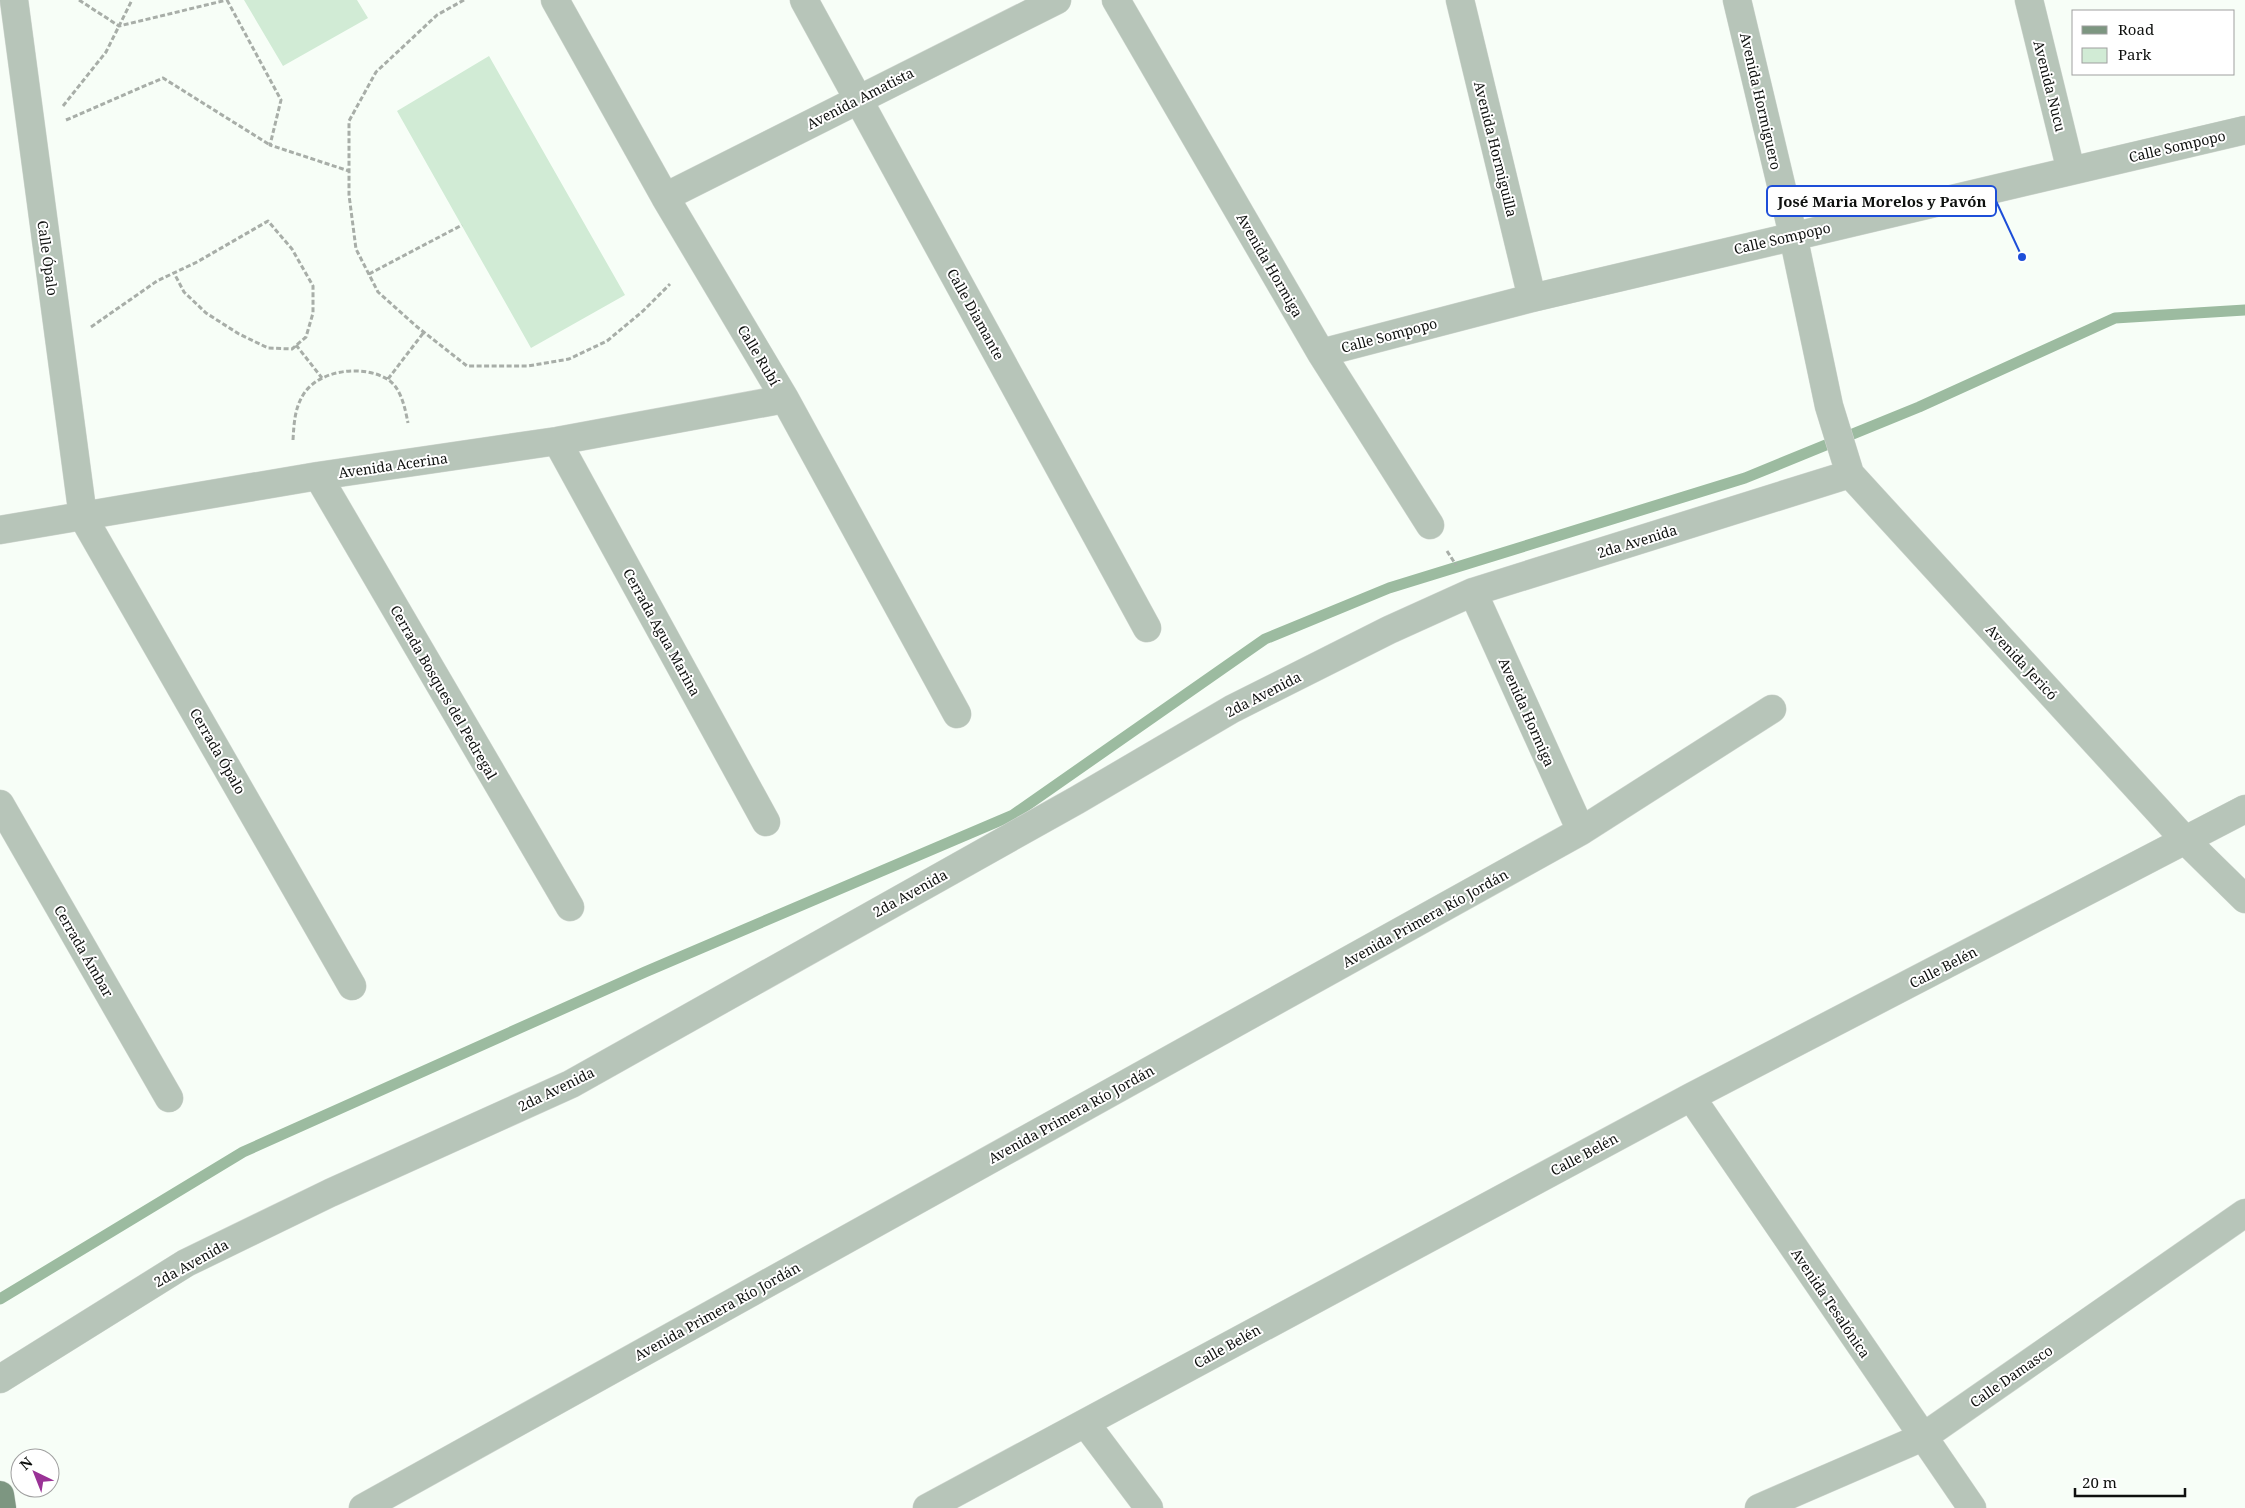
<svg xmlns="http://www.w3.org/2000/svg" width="2245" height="1508" viewBox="0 0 2245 1508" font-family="'Noto Serif',serif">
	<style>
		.green { fill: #d1ebd5 }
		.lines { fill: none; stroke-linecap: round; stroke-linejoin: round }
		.stream { stroke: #9cbba0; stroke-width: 11 }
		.minor-casing { stroke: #d2d8d2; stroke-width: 29 }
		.major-casing { stroke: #d2d8d2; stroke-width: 29 }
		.path { stroke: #a8aea8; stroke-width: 3; stroke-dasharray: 5 2.5; stroke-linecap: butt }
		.minor { stroke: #b7c5b9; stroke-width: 28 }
		.major { stroke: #7d9681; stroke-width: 28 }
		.labels { text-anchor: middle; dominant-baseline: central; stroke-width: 4; stroke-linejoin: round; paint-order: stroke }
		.street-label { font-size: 14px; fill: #0e100e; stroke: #fff }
		.leader { fill: none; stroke: #1d4ed8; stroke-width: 2 }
		.callout-dot { fill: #1d4ed8; stroke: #fff; stroke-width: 2 }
		.callout { fill: #fff; stroke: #1d4ed8; stroke-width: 2 }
		.callout-label { font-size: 15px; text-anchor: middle; font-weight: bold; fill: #0e100e }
	</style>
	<rect width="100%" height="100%" fill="#f7fef7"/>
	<path class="green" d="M244,0H357L368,18L283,66Z
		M489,56L625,295L531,348L397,111Z"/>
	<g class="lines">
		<path class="stream" d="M0,1299L243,1152L645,972L1013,815L1265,639L1389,588L1745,478L1919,407L2115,318L2245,310"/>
		<defs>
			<path id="minor" d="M14,0L83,517L352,986
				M555,0L665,197L785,399L957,714
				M804,0L1147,628
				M1116,0L1321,353L1430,525
				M1460,0L1532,298
				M1737,0L1793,235L1829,406L1850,474L2186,841L2245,899
				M2029,0L2071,171
				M665,197L1057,0
				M1321,353L1532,298L2245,130
				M557,441L766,822
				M318,476L570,907
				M0,530L318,476L557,441L785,399
				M1473,592L1581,831
				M0,804L169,1098
				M1691,1097L1972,1508
				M0,1379L186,1263L330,1193L571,1084L1077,800L1232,709L1389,630L1473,592L1850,474
				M1086,1424L1149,1508
				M363,1508L1581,831L1772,709
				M927,1508L1691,1097L2245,809
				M1759,1508L1923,1437L2245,1213"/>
			<path id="major" d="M0,1495L2,1508"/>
		</defs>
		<use href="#minor" class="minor-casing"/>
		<use href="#major" class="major-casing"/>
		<path class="path" d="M79,0L119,26L227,0
			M227,0L281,100L270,145L349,171
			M464,0L437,15L376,72L349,121V195L356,249L378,292L416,326L467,366H528L569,359L607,341L643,311L670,284
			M63,106L106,52L132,0
			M66,120L163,78L270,145
			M369,274L462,225
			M91,327L157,281L197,262L268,221L292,249L313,286V313L306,337L292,349L268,348L239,334L206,313L184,292L174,273
			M296,345L322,378
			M388,379L424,332
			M293,440C294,422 295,406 305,392C322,369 364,365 387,379C401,387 405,408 408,423
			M1447,551L1456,565"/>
		<use href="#minor" class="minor"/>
		<use href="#major" class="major"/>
	</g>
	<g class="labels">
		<g class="street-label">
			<text transform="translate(2050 86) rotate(76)">Avenida Nucu</text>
			<text transform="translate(860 98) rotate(-27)">Avenida Amatista</text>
			<text transform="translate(1761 101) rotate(77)">Avenida Hormiguero</text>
			<text transform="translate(2177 146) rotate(-13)">Calle Sompopo</text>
			<text transform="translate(1496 149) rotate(76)">Avenida Hormiguilla</text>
			<text transform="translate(1782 238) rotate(-13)">Calle Sompopo</text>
			<text transform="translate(48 258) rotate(82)">Calle Ópalo</text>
			<text transform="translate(1270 265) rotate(60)">Avenida Hormiga</text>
			<text transform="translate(976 314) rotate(61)">Calle Diamante</text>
			<text transform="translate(1389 335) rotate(-15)">Calle Sompopo</text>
			<text transform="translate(759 355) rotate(59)">Calle Rubí</text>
			<text transform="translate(393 465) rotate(-8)">Avenida Acerina</text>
			<text transform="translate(1637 541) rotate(-17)">2da Avenida</text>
			<text transform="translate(662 632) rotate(61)">Cerrada Agua Marina</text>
			<text transform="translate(2022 662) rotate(47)">Avenida Jericó</text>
			<text transform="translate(444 692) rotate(60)">Cerrada Bosques del Pedregal</text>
			<text transform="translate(1263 694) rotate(-27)">2da Avenida</text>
			<text transform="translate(1527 712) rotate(66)">Avenida Hormiga</text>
			<text transform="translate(218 751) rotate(60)">Cerrada Ópalo</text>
			<text transform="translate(910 893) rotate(-29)">2da Avenida</text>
			<text transform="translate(1425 918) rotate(-29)">Avenida Primera Río Jordán</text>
			<text transform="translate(84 951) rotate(60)">Cerrada Ámbar</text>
			<text transform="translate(1943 967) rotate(-27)">Calle Belén</text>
			<text transform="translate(556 1089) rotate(-26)">2da Avenida</text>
			<text transform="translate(1071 1114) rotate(-29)">Avenida Primera Río Jordán</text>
			<text transform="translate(1584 1154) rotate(-28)">Calle Belén</text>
			<text transform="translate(191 1263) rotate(-29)">2da Avenida</text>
			<text transform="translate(1831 1303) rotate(56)">Avenida Tesalónica</text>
			<text transform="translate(717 1311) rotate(-29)">Avenida Primera Río Jordán</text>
			<text transform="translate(1227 1346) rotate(-29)">Calle Belén</text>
			<text transform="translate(2011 1376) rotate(-35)">Calle Damasco</text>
		</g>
	</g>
	<path class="leader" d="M2022 257L1996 201"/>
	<circle class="callout-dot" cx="2022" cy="257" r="5"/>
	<rect class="callout" x="1767" y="186" width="229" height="30" rx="5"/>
	<g class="callout-label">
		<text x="1882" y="207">José Maria Morelos y Pavón</text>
	</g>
	<rect x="2072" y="10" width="162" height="65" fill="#ffffff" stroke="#9f9f9f"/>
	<rect x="2082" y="26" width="25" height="8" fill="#7d9681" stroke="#9f9f9f"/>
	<text x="2118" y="35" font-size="15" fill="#0e100e">Road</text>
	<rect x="2082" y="48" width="25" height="15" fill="#d1ebd5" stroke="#9f9f9f"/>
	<text x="2118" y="60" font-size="15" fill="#0e100e">Park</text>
	<g transform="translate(35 1473) rotate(317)"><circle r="24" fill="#ffffff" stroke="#9f9f9f"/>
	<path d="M0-4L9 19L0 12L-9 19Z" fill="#9a3296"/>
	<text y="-8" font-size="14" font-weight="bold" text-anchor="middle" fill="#0e100e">N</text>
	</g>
	<path d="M2075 1488v8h110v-8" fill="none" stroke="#0e100e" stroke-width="2.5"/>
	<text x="2082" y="1488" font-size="15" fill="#0e100e" stroke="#ffffff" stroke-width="4" paint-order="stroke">20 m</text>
</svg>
